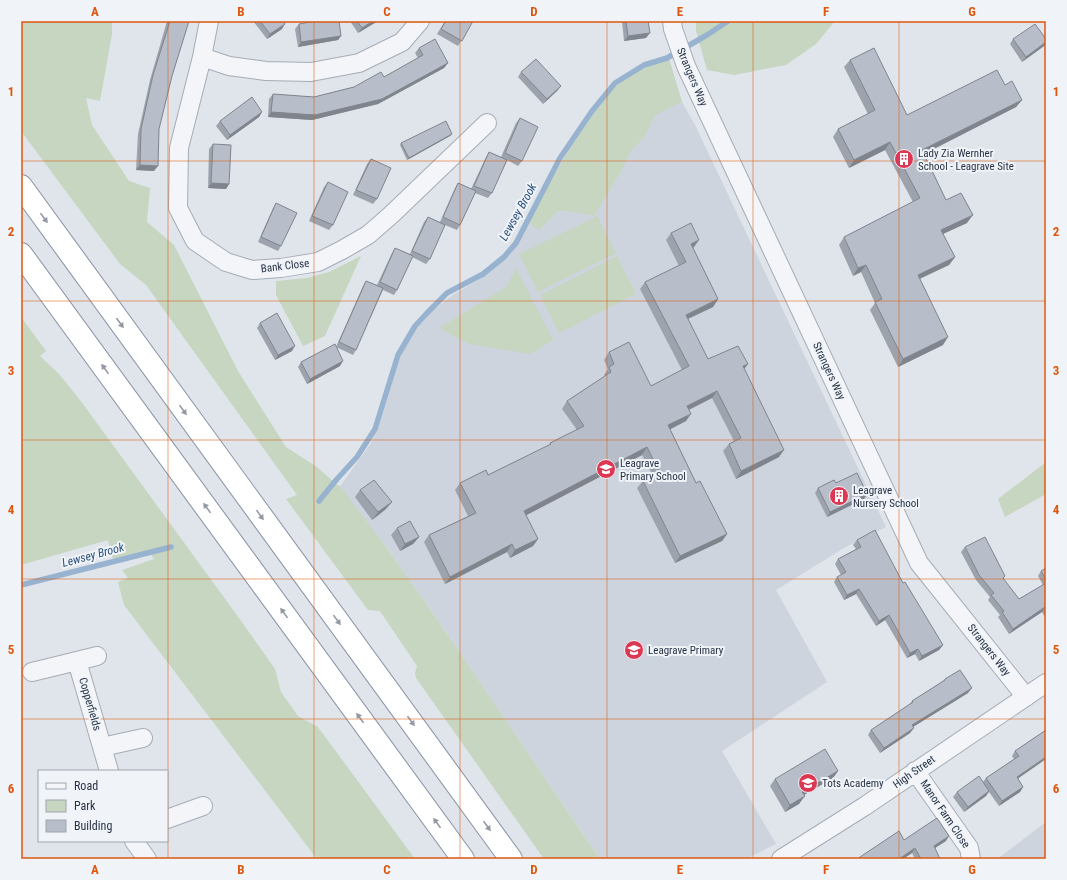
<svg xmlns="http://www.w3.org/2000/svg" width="1067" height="880" viewBox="0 0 1067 880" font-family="'Roboto Condensed',sans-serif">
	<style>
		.built { fill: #ced4dd }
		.green { fill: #c6d6c1 }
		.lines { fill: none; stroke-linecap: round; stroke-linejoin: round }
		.stream { stroke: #98b3cf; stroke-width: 5.5 }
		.minor-casing { stroke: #a5acb6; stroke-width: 20 }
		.highway-casing { stroke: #8692a3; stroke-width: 24 }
		.minor { stroke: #f4f5f9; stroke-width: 18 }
		.highway { stroke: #fff; stroke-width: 22 }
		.wall { fill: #9da3ad }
		.shaded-wall { fill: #80858d }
		.building { fill: #b7bec9; stroke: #80858d }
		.oneway { fill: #9398a2 }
		.grid { fill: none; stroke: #de570f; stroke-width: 1; stroke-opacity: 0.55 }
		.labels { text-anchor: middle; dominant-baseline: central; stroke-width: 4; stroke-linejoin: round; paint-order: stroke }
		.street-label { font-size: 11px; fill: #273244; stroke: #f0f4f8 }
		.poi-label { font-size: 11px; fill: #273244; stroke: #f0f4f8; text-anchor: start }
		.water-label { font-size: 12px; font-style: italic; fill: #2c517d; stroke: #f0f4f8 }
		.neatline { fill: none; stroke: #de570f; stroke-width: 1.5 }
		.grid-label { font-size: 13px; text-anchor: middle; font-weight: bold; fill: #de570f }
	</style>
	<rect width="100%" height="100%" fill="#e0e5eb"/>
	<path class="built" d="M669,59L682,102L695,125L886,527L844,548L776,590L827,682L722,751L776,844L746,859H600L437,619L386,547L338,486L341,485L371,443L383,414L398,361L410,337L425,317L451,296L483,277L510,255L520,239L548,186L570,147L596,110L615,88L626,78L646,67Z
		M1046,822V859H997Z"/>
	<path class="green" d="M21,21H112V34L100,101L86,98L92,125L129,181L150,188L147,222L174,245L238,371L286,447L317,467L343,490L386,547L437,619L600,859H544L416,678L415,673L417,666L380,611L368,610L286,499L297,495L146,285L120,264L21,131Z
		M696,21H835L816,44L786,65L734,75L707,70L696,31Z
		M669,59L682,102L655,115L645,136L630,152L622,170L594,216L568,211H558L539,230L529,223C546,189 565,155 587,123C598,107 610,88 627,78C640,69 654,64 669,59Z
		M597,216L616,253L538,292L519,254Z
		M361,256L325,336L303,346L276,295V281L307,278L329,272Z
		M617,256L636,294L559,333L540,295Z
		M516,268L553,340L531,354L469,344L439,328L506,287Z
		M21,317L46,351L40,356L60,375L83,404L239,618L275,669L281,692L298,716L318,727L415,859H317L124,605L118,582L128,578L122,570L154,559L148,550L117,563L112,557L108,540L21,565Z
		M1046,462V494L1005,517L998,499Z"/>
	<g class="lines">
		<path class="stream" d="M319,501L337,479L357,457L375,429L398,355L415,326L427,313L447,293L483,274L504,257L516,243L560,158L592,111L615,83L644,65L667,58L707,35L728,21
			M21,585L171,547"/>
		<defs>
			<path id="minor" d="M209,21L202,57L179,148L178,208L195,241L226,262L252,270L281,268L318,262L342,250L368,235L391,215L487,123
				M672,21L673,29L686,66L919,563L1026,697
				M202,57L229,66L266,71L311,72L359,63L402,42L420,21
				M77,661L97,656
				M32,672L77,661L109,771
				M102,747L143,738
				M915,771L969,848L971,859
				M167,819L203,806
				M134,841L147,859
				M781,859L865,806L1046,683"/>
			<path id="highway" d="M21,186L511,859
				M21,254L463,859"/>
		</defs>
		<use href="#minor" class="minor-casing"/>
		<use href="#highway" class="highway-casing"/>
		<use href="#minor" class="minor"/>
		<use href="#highway" class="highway"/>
	</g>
	<path class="wall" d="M167,21H189L172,76L159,129L154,171L136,170L138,134L150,80Z
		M253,21H283L282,29L267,39Z
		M350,21H378L358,33Z
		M445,21H473L458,46L437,34Z
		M622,21H648L646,38L624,41Z
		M299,24L341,36L338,40L298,47L295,29Z
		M1013,39H1046V43L1044,46L1022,62L1010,44Z
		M419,48L448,63L444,68L378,104L312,120L268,117L269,99L273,94L314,97L354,87L384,77L418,58L415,53Z
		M850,60L907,115L1005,85L1022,100L1016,107L924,154L946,200L967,223L943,234L955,257L949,265L920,279L943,345L898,367L870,310L875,303L861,272L853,276L839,245L844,237L913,202L885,150L849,168L833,137L838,129L868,114L844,67Z
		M521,72L561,86L557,91L543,104L518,77Z
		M262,112L259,117L227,140L216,126L220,121Z
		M520,118L522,161L518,166L507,160L492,193L488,198L475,193L460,225L457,230L445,225L430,259L426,264L412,257L397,290L394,295L383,290L356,350L353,355L336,347L340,366L307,384L298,367L301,362L336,347L363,286L366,281L377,285L392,253L395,248L410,254L424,222L428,217L440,222L455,188L458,183L471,189L486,157L489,152L501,157L516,123Z
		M452,134L450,136L407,160L400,145L401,143Z
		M213,144L229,184L226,189L208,188L209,149Z
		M371,159L377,199L373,204L353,195L367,164Z
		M328,182L333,225L329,230L309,221L324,187Z
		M276,203L281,246L278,251L258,242L273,208Z
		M671,233L694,247L693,248L718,299L713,307L688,319L708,359L744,369L779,457L736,479L723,451L729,444L734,441L712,398L689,410L686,421L670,429L696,483L727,534L722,541L675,563L637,488L643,481L653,476L642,455L526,515L538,539L533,546L510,558L507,552L445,584L424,542L429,535L468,516L455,490L460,483L488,475L549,445L550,443L577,430L562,409L567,401L605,377L604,375L608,369L604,360L609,352L651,386L682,370L640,289L645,282L679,266L666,240Z
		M260,323L292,351L275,360L257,328Z
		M836,483L867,494L864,499L827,517L815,493L818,488Z
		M360,490L386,509L372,520L355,497Z
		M397,528L419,537L413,544L400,551L391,535Z
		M857,540L903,583L943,645L939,650L919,661L915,654L907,658L885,620L876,626L856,594L844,600L834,582L837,577L841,575L835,564L838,559L856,549L853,545Z
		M965,547L1005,576L1003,579L1019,599L1043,585L1038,576L1041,571L1046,568V616L1045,617L1042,612L1009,634L998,617L1000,615L988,600L990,597L976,580L961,552Z
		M945,679L968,693L913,727L910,733L880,753L868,735L871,730L909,705L912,701L943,681Z
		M1046,730L1018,779L1023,787L1020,792L999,806L989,792L986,796L964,812L953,797L957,792L983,782L986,778L1014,759L1012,756L1015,751Z
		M838,771L833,778L804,795L799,804L785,812L770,786L775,779Z
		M904,840L946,841L935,848L940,859H915L912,853L903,859H857Z"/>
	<path class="shaded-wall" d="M373,21H378L358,33L362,28Z
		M285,24L282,29L267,39L270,34Z
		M650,33L646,38L624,41L628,36Z
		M341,36L338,40L298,47L301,42Z
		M1046,42L1044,46L1022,62L1026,57Z
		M448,63L444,68L378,104L312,120L268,117L271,112Z
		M561,86L557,91L543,104L547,99Z
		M1022,100L1016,107L916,158L922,150Z
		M262,112L259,117L227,140L230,135Z
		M452,134L450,136L407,160L409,158Z
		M890,142L885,150L849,168L854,160Z
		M140,165L158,166L154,171L136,170Z
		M211,183L229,184L226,189L208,188Z
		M973,215L967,223L936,237L941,230Z
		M699,240L694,247L686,251L691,244Z
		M955,257L949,265L912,282L918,275Z
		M866,265L861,272L853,276L858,268Z
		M718,299L713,307L681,322L686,315Z
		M948,337L943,345L898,367L903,359Z
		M295,346L292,351L275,360L278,355Z
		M343,361L340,366L307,384L310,379Z
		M748,364L742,372L743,366Z
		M717,391L712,398L682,413L687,406Z
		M691,414L686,421L663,433L668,425Z
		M647,447L642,455L519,519L524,511Z
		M784,450L779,457L736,479L741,471Z
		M867,494L864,499L827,517L830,512Z
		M392,502L386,509L372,520L378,512Z
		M727,534L722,541L675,563L680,556Z
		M419,537L413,544L400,551L405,544Z
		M538,539L533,546L510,558L515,550Z
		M512,544L507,552L445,584L450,577Z
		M859,589L856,594L844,600L847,595Z
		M1045,607L1042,612L1009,634L1013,629Z
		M889,615L885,620L876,626L879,621Z
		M943,645L939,650L919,661L922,656Z
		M918,649L915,654L907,658L910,653Z
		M972,688L968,693L908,730L912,725Z
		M914,728L910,733L880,753L884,748Z
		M1046,757V759L1013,782L1017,777Z
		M838,771L833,778L797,799L802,792Z
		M1023,787L1020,792L999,806L1002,801Z
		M989,791L986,796L964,812L968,807Z
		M805,796L799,804L785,812L790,805Z
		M949,836L946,841L930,851L934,846Z
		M915,848L912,853L903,859H899Z"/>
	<path class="building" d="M170,21H189L172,76L159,129L158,166L140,165L141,129L153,75Z
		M260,21H283L285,24L270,34Z
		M315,21H339L341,36L301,42L299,24Z
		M357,21H373L362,28Z
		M446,21H473L462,41L441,29Z
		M626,21H648L650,33L628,36Z
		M1035,24L1046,39V42L1026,57L1013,39Z
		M435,39L448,63L382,99L315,115L271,112L273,94L314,97L354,87L381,72L384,77L423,55L419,48Z
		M874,48L907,115L997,70L1005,85L1012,81L1022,100L922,150L946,200L961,193L973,215L941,230L955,257L918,275L948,337L903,359L875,302L882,299L866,265L858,268L844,237L920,198L890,142L854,160L838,129L875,110L850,60Z
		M536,59L561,86L547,99L521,72Z
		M252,97L262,112L230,135L220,121Z
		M520,118L538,127L522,161L505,153Z
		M446,121L452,134L409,158L401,143Z
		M213,144L231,145L229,184L211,183Z
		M489,152L507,160L492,193L474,186Z
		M371,159L391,168L377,199L356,190Z
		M328,182L348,192L333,225L312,216Z
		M458,183L476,191L460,225L443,217Z
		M276,203L297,213L281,246L261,237Z
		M428,217L445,225L430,259L412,251Z
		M691,223L699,240L691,244L718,299L686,315L708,359L738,346L748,364L743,366L784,450L741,471L729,444L741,438L717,391L687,406L691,414L668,425L696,483L700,481L727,534L680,556L643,481L660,473L647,447L524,511L538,539L515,550L512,544L450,577L429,535L476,513L460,483L486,470L488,475L551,444L550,443L584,426L567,401L611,372L609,367L614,364L609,352L629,342L651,386L689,366L645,282L686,262L671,233Z
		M395,248L413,256L397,290L380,282Z
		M366,281L383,288L356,350L339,342Z
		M277,313L295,346L278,355L260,323Z
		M335,344L343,361L310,379L301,362Z
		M857,473L867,494L830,512L818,488L834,480L836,483Z
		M374,480L392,502L378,512L360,490Z
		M410,521L419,537L405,544L397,528Z
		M875,530L903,583L905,582L943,645L922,656L918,649L910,653L889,615L879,621L859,589L847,595L837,577L846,572L838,559L861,547L857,540Z
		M985,537L1005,576L1003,578L1019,599L1046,583V609L1045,607L1013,629L1002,612L1004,611L991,595L994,593L979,575L965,547Z
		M1046,568V579L1041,571Z
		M960,670L972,688L912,725L914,728L884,748L871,730L913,702L912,701L945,680V679Z
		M1046,730V757L1017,777L1023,787L1002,801L986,778L1019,756L1015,751Z
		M825,749L838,771L802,792L805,796L790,805L775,779Z
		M979,776L989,791L968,807L957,792Z
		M937,818L949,836L934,846L940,859H921L915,848L899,859H857L899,831L904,840Z"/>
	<defs><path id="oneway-solid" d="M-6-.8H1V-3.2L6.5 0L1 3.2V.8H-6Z"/></defs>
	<g class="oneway">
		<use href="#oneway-solid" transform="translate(44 218) rotate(54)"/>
		<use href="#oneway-solid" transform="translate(120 323) rotate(54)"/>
		<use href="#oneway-solid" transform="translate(105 369) rotate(-126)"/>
		<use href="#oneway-solid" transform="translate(183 410) rotate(54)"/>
		<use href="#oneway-solid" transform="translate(207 508) rotate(-126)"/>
		<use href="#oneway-solid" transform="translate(260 515) rotate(54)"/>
		<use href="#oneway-solid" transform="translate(284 613) rotate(-126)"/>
		<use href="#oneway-solid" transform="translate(337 620) rotate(54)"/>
		<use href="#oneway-solid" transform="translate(360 718) rotate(-126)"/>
		<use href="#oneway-solid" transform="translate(411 721) rotate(54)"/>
		<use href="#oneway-solid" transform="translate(437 823) rotate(-126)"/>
		<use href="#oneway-solid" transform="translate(487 826) rotate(54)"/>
	</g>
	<path class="grid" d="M168,21V859M314,21V859M460,21V859M607,21V859M753,21V859M899,21V859M21,161H1046M21,301H1046M21,440H1046M21,579H1046M21,719H1046"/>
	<defs>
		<symbol id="building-disc" viewBox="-11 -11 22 22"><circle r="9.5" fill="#dd3853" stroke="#f0f4f8"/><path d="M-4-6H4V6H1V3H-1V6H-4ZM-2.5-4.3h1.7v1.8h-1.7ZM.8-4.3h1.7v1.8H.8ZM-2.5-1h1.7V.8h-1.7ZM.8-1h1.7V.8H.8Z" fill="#fff"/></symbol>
		<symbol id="school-disc" viewBox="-11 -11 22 22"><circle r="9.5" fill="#dd3853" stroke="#f0f4f8"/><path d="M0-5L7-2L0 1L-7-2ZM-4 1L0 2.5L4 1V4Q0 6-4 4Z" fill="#fff"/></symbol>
	</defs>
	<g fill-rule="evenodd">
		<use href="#building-disc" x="893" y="148" width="22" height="22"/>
		<use href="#school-disc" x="595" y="458" width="22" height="22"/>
		<use href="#building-disc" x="828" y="485" width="22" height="22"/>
		<use href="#school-disc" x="623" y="639" width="22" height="22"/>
		<use href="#school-disc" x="797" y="772" width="22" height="22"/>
	</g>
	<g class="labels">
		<g class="street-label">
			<text transform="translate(692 77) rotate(67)">Strangers Way</text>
			<text transform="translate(285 266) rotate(-7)">Bank Close</text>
			<text transform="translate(829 371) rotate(65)">Strangers Way</text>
			<text transform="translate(989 650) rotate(52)">Strangers Way</text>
			<text transform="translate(90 704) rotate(74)">Copperfields</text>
			<text transform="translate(914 772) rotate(-35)">High Street</text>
			<text transform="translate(945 814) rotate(56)">Manor Farm Close</text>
		</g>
		<g class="poi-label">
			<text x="918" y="153">Lady Zia Wernher<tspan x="918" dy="13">School - Leagrave Site</tspan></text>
			<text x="620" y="463">Leagrave<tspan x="620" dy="13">Primary School</tspan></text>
			<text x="853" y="490">Leagrave<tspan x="853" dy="13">Nursery School</tspan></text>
			<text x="648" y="650">Leagrave Primary</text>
			<text x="822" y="783">Tots Academy</text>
		</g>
		<g class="water-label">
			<text transform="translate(518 212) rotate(-61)">Lewsey Brook</text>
			<text transform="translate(93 555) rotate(-15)">Lewsey Brook</text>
		</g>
	</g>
	<rect width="1067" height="880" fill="none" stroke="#f0f4f8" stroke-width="44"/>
	<rect x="38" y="770" width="130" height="72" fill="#f0f4f8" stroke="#a0a6b0"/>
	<rect x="46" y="783" width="20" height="6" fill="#f4f5f9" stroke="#a0a6b0"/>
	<text x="74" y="790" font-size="12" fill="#273244">Road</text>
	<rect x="46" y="800" width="20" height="12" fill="#c6d6c1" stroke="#a0a6b0"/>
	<text x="74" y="810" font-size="12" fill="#273244">Park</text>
	<rect x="46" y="820" width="20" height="12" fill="#b7bec9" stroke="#a0a6b0"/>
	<text x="74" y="830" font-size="12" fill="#273244">Building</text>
	<rect x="22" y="22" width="1023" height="836" class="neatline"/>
	<g class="grid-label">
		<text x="95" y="16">A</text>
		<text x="241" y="16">B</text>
		<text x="387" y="16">C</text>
		<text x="534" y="16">D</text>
		<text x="680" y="16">E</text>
		<text x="826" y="16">F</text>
		<text x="972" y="16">G</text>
		<text x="11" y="96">1</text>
		<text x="1056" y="96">1</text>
		<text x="11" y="236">2</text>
		<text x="1056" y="236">2</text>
		<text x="11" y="375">3</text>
		<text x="1056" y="375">3</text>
		<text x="11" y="514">4</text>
		<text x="1056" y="514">4</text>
		<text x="11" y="654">5</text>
		<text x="1056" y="654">5</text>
		<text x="11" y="793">6</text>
		<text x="1056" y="793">6</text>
		<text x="95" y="874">A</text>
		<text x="241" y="874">B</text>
		<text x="387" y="874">C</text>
		<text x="534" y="874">D</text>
		<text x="680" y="874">E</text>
		<text x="826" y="874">F</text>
		<text x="972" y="874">G</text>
	</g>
</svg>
